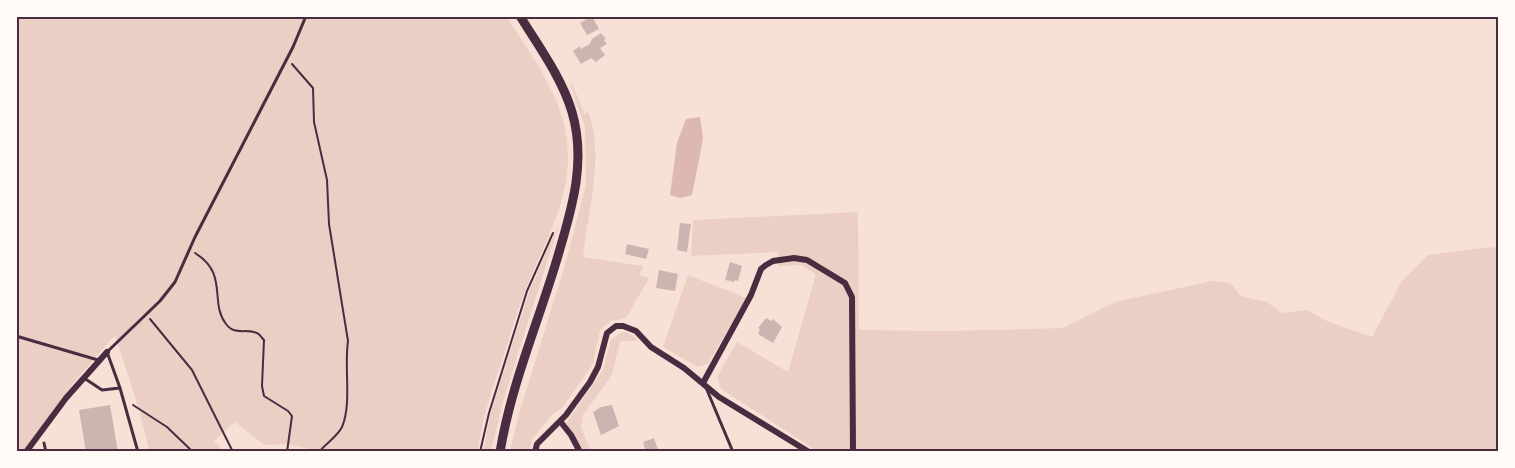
<svg xmlns="http://www.w3.org/2000/svg" width="1515" height="468" viewBox="0 0 1515 468" font-family="'IBM Plex Sans',sans-serif">
	<style>
		.green { fill: #ebcfc5 }
		.water { fill: #dcb8b0 }
		.building { fill: #ccb4b1 }
		.lines { fill: none; stroke-linecap: round; stroke-linejoin: round }
		.path { stroke: #4a2c40; stroke-width: 2 }
		.service { stroke: #4a2c40; stroke-width: 3 }
		.minor { stroke: #4a2c40; stroke-width: 6 }
		.secondary { stroke: #4a2c40; stroke-width: 9 }
		.neatline { fill: none; stroke: #4a2c40; stroke-width: 2 }
	</style>
	<rect width="100%" height="100%" fill="#f7e1d7"/>
	<path class="green" d="M16,17H507C529,52 556,87 565,129C578,193 545,238 524,294C516,314 510,335 504,355C493,386 482,418 478,451L323,452L287,444L264,445L235,422L214,441L223,451H149L139,409L115,335L71,386L23,451H17Z
		M572,83L585,115L588,111C605,156 588,211 583,257L643,266L640,275L649,278L626,318L611,321L600,330L593,364L562,408L552,415L533,438L529,451H510L518,417L564,268L586,185L585,127L570,84Z
		M858,212L859,330L944,331L1063,328L1115,302L1212,281L1230,283L1241,296L1267,302L1282,313L1307,310L1329,322L1372,337L1402,281L1428,255L1472,249L1498,247V451H817L721,389L717,377L737,342L788,372L816,274L801,265L778,266V252L691,256L693,220Z
		M560,221L504,398L491,451L483,452L492,408L529,292Z
		M688,275L746,298L708,364L698,367L663,347Z
		M622,332H627L637,339L635,341H620L612,375L583,415L581,427L591,451H584L569,428L567,422L603,370L611,340Z"/>
	<path class="water" d="M700,117L703,139L692,195L680,198L670,195L677,143L686,119Z"/>
	<path class="building" d="M592,16L599,29L587,35L580,23Z
		M601,33L606,39L604,40L607,44L600,48L605,55L596,62L591,58L581,64L573,51L580,46L581,49L590,44L592,39Z
		M680,223L691,224L687,252L677,250Z
		M627,244L649,249L646,259L625,254Z
		M730,262L742,266L738,281L735,280L734,282L725,280Z
		M659,270L678,274L675,291L656,288Z
		M766,318L771,321L773,319L782,327L773,343L758,334L760,329L758,328Z
		M110,405L118,452H86L79,410Z
		M612,405L619,426L601,435L593,412L601,407Z
		M654,438L658,450L646,452L643,442Z"/>
	<g class="lines">
		<path class="path" d="M292,64L313,88L314,122L327,180L329,224L348,341C344,367 352,404 342,427C337,437 326,443 319,452
			M195,253C229,274 209,302 226,324C235,336 245,328 257,333C260,334 261,337 264,340L262,386L264,396L288,411L292,416L287,452
			M150,319L192,370L233,452
			M133,405L167,427L193,452
			M480,452L489,413L527,291L553,233"/>
		<path class="service" d="M16,336L98,360
			M84,378L102,390L120,388
			M707,390L733,452
			M44,443L46,452
			M138,452L120,388L107,352L160,301L175,282L195,237L293,47L306,16"/>
		<path class="minor" d="M703,383L751,295L761,269L766,265L773,261L794,258L807,260L845,283L852,297L853,452
			M560,421L571,435L580,452
			M26,452L66,398L107,352
			M535,452L537,444L566,415L590,382L598,367L607,333L616,326H623L636,331L651,347L684,368L719,397L809,452"/>
		<path class="secondary" d="M500,452C511,385 538,323 557,259C571,211 587,163 572,112C562,78 539,47 520,16"/>
	</g>
	<rect width="1515" height="468" fill="none" stroke="#fffaf5" stroke-width="36"/>
	<rect x="18" y="18" width="1479" height="432" class="neatline"/>
</svg>
